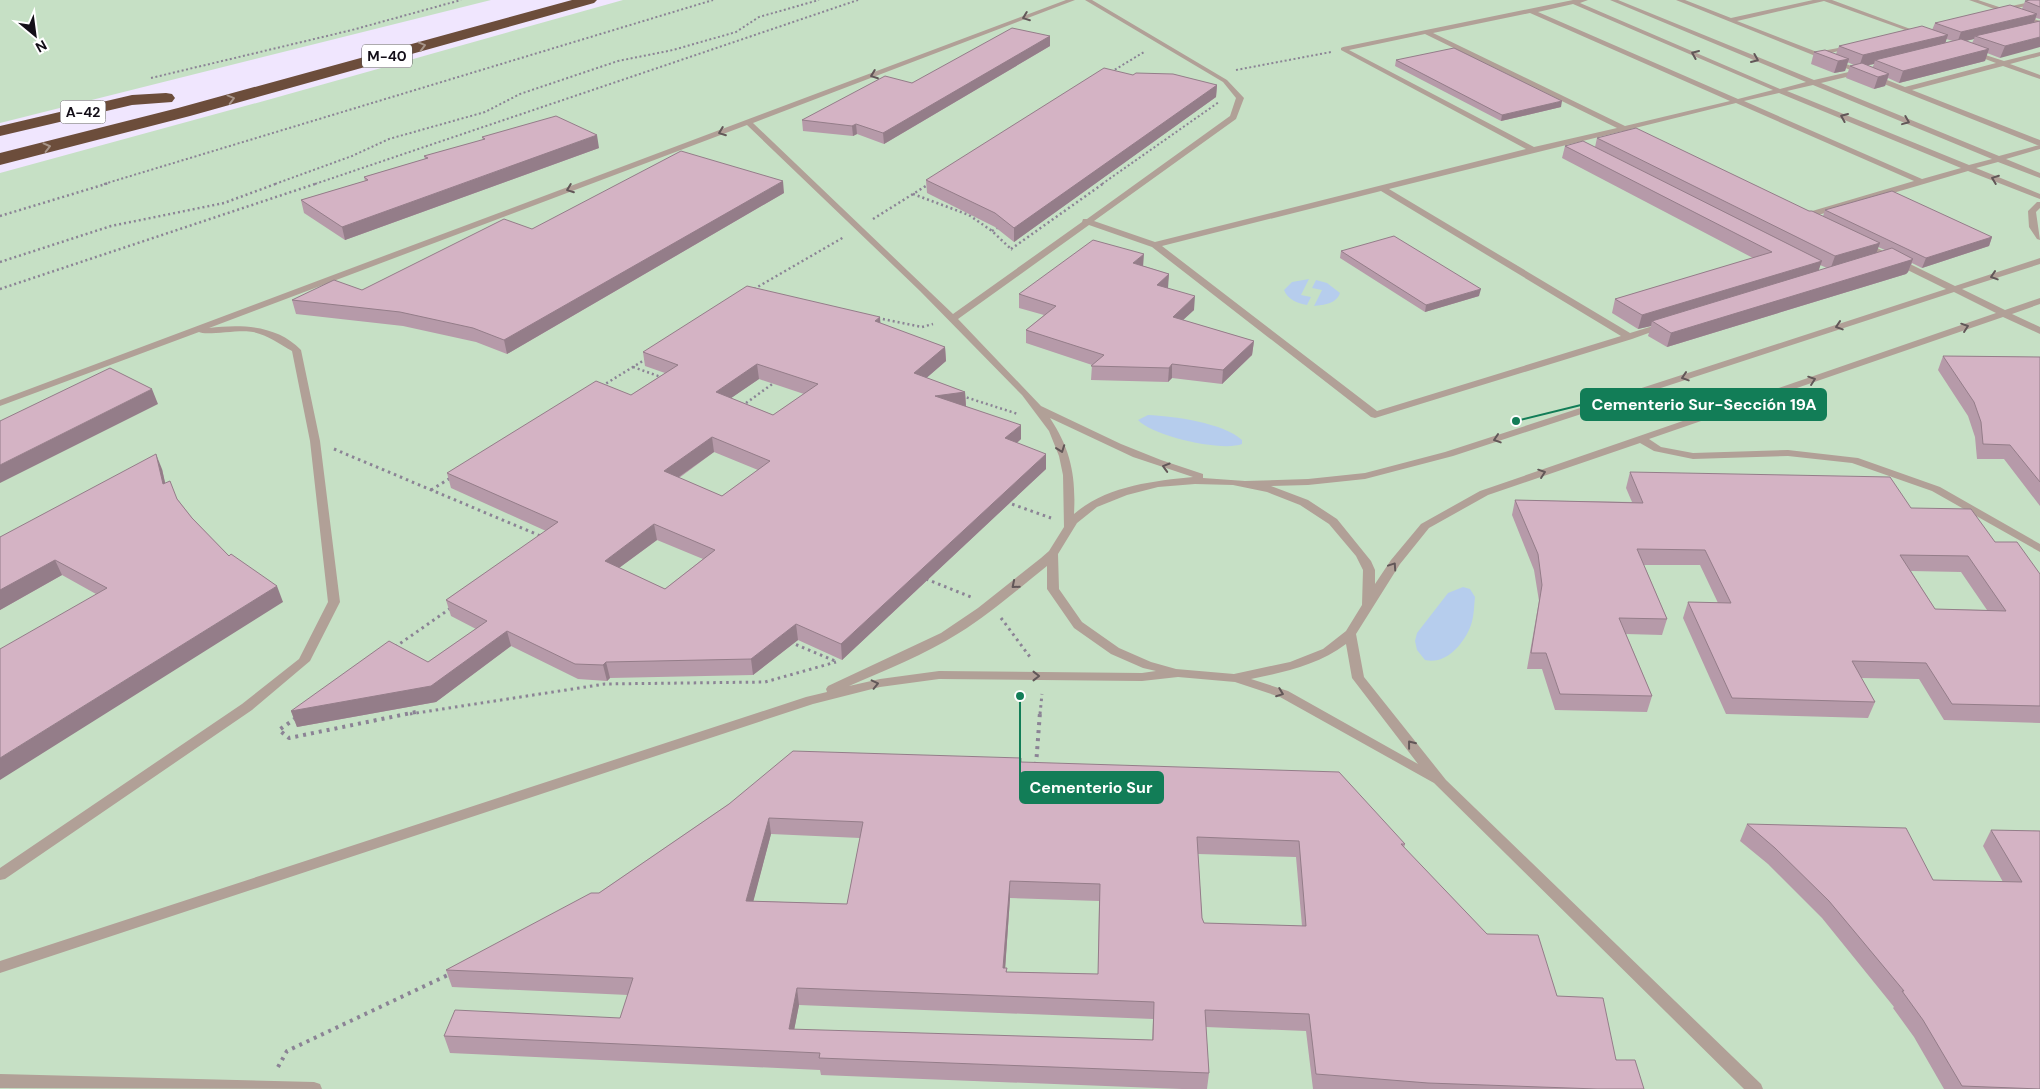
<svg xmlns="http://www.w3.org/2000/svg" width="2040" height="1089" viewBox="0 0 2040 1089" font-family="'DM Sans',sans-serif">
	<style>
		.green { fill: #c6e0c5 }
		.water { fill: #b6cded }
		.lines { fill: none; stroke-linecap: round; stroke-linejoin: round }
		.path-far3 { stroke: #8b8395; stroke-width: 2; stroke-dasharray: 2 2.5; stroke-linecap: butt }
		.path-far2 { stroke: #8b8395; stroke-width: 2.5; stroke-dasharray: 2 3; stroke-linecap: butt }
		.path-far1 { stroke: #8b8395; stroke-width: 3; stroke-dasharray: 2.5 4; stroke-linecap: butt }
		.path { stroke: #8b8395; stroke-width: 4; stroke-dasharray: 3 5; stroke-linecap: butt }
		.service { fill: #b1a097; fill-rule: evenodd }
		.motorway { fill: #6c4d3b; fill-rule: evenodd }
		.wall { fill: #b69aa9; fill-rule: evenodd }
		.shaded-wall { fill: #947d89 }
		.building { fill: #d4b3c4; stroke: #947d89; fill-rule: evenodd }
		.oneway { stroke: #625758 }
		.oneway2 { stroke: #a79489 }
		.labels { text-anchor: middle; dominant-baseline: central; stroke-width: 4.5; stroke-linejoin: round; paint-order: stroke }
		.shield { fill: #fff; stroke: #5a565d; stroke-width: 1 }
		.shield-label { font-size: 14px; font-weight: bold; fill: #130e18 }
		.leader { fill: none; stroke: #127d57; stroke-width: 2 }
		.callout-dot { fill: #127d57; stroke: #fff; stroke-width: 2 }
		.callout { fill: #127d57; stroke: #127d57; stroke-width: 2 }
		.callout-label { font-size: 16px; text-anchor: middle; font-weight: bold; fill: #fff }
	</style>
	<rect width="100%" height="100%" fill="#f0e6fe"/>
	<path class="green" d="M0,0H491L0,123Z
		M623,0H2040V1089H0V173L271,99Z"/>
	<path class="water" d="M1309,279L1301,295L1311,297L1307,305C1297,303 1288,300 1284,290L1292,282Z
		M1316,280L1327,283L1340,293C1336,304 1324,305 1314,306L1322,290L1312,288Z
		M1148,415C1173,416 1224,423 1242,440V444C1222,452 1152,436 1138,420Z
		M1463,587L1470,589L1475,597C1474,606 1474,617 1471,625C1464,644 1446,665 1425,660L1417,650L1415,641L1417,633L1448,593Z"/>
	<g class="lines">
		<path class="path-far3" d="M1236,70L1331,52
			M1111,72L1144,52
			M151,78L352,30L461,0
			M104,184L713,0
			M275,184L352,156L389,139L485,112L520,94L618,61L673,50L736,32L759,17L819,0
			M315,184L858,0
			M1102,184L1219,102"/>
		<path class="path-far2" d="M913,194L969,215L992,231L1012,250
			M0,216L109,183
			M873,219L929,184
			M992,231L999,227
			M1011,249L1104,183
			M0,262L111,226L224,203L278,183
			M0,289L318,183
			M754,289L844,237
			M878,318L922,327L933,324
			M633,367L661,377
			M602,386L646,359
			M962,396L1018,414
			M742,406L775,382"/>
		<path class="path-far1" d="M334,449L543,537
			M431,490L452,477
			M1006,502L1051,518
			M926,579L971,597
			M1001,618L1030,657
			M790,642L835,661
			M395,647L451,608
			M410,714L605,684L765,682L836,662
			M1040,714L1042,694"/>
		<path class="path" d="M296,718L279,730L289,738L416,712
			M1036,765L1040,712
			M278,1067L287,1051L450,974"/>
		<path class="service" d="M1066,0H1075L753,123L953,314L1082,222L1083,219H1087L1230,116L1236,98L1223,82L1085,0H1092L1227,80L1244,98L1236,119L1094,221L1155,242L1526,149L1341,50V48L1343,47L1573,0H1588L1580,3L1780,89L1806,82L1610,0H1618L1814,80L1853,71L1676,0H1685L1731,18L1813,0H1832L1924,34L1919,35L1824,1L1737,21L1817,52L1854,45V47L1823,55L1905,87L1996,63L1969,53V51H1973L2004,61L2040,52V56L2010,64L2040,75V79L2003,66L1912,90L2040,140V149L2006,159L2040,173V178L1998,162L1976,168L2040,194V199L1968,171L1808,218H1802V214L1914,181L1736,103L1631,129L1643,134L1644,136L1640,138L1623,131L1389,189L1630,333L1663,323L1668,326L1632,339L1375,418L1371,417L1152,247L1089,225L958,319L1041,406L1121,444L1161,460L1203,474V478L1245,481L1308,479L1365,473L1445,452L1946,289L1861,247V243H1867L1955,286L2040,258V264L1962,289L2005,310L2040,298V304L2012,314L2040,327V334L2003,317L1649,439L1661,447L1693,453L1788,450L1858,458L1940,487L2040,544V552L1932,491L1852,463L1788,456L1693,459L1654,451L1640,443L1488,495L1429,528L1400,564L1356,634L1364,677L1446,780L1761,1084L1763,1089H1744L1434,783L1280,697L1235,682L1178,677L1142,681L939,679L880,687L813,704L0,973V961L806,697L827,692L826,689L828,686L941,633L978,608L1041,558L1049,551L1064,527L1063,475L1059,456L1049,431L1022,395L920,291L747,125L209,328C241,324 277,325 301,350L320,441L340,602L310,661L252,710L5,879L0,880V868L242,704L299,659L328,602L310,441L292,351C280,344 267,335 253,332C240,329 206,336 199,332L0,406V400ZM1573,4L1773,90L1738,99L1538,12ZM1530,13L1730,101L1625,126L1433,33ZM1425,34L1617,128L1534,147L1349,50ZM1859,74L2037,145H2039L1999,156L1821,83ZM1813,85L1992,159L1969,165L1787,91ZM1779,93L1961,168L1922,179L1744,101ZM1381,191L1621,336L1377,411L1162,246ZM1954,292L1996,313L1480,491L1421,524L1391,560L1375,584V570L1371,561L1337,519L1308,500L1271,486L1308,485L1365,479L1453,456ZM1050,418L1133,457L1193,477C1153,481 1106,486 1074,514C1076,476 1071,450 1050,418ZM1195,484L1233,485L1267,492L1300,505L1329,524L1356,556L1363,570L1362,605L1346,631L1323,649L1290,662L1234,674L1176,669L1151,662L1119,648L1082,622L1059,589L1058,554L1077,523L1097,507L1127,495L1158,487ZM1047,566V589L1074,628L1111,654L1143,668L1156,671L1142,673L939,671L880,679L849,686C886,670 924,655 959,633C990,614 1018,589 1047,566ZM1346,644L1352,678L1418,764L1288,691L1251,679C1285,672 1318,665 1346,644Z
			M1969,0H1978L2002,8L2040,0V3L2008,10L2040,21V25Z
			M2037,202H2040V208L2036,212L2040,240L2037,239L2029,227L2028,211Z
			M0,1074L314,1082L320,1084L322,1089L0,1088Z"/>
		<path class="motorway" d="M572,0H597L594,3L190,116L0,165V153L178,108Z
			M166,93L172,94L175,98L172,102L132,105L0,136V126L132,95Z"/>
	</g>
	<path class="wall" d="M2040,0V19L2036,18L2034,22L2000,58L1987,53L1985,61L1899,83L1888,78L1885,86L1874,89L1846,78L1850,66L1854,65L1847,62L1845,71L1834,73L1811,64L1814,52L1836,54L1839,46L1932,30L1935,23L2022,9L2025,1ZM1946,39L1953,41L1945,43ZM1974,39L1972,43L1965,41ZM1874,64L1872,68L1867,65H1868Z
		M1050,36V46L884,144L857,134L853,136L803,131L802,120Z
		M1396,60L1561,107L1501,121L1395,66Z
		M1133,75L1217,85L1216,97L1014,242L995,227L927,193L926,180Z
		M482,137L599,148L345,240L304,213L301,200L365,181L364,177L425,159L424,156L483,140Z
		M1597,138L1823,216L1825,210L1992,237L1989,246L1922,268L1912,263L1908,272L1906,274L1667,347L1648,336L1651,326L1638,329L1612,313L1615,299L1753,258L1562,158L1565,146L1595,147ZM1878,247L1885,250L1876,253ZM1820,265L1827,268L1818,271Z
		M784,193L507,354L476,342L403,326L296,314L292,300L362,290L532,229Z
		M1341,251L1479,296L1425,312L1340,258Z
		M1144,266L1169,274L1167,288L1194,310L1183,320L1254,341L1252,355L1222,384L1172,378L1168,382L1091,380L1092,365L1026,343V330L1044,315L1019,308V294Z
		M881,324L945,347L946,361L926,378L965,392L966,406L1021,439L1017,443L1046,469L842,660L798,640L753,675L610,678L607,681L578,679L511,646L436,702L297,727L291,711L428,662L476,629L451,616L446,600L546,531L451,488L447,473L631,395L665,373L645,366L643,352ZM759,379L804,394L773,415L731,398ZM714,452L758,470L722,496L679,478ZM657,540L703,559L665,589L619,568Z
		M1943,356L2040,357V506L2004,459H1977L1975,437L1968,416L1938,370Z
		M162,469L165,483L192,518L229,556L283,602L96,594L62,575L0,610V537Z
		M1630,472L1911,508L1995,542L2040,574V723L1944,720L1919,679L1861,678L1875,702L1868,718L1726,714L1683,618L1688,602L1718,603L1700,565H1644L1667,619L1662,635L1626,634L1652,696L1647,712L1555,710L1542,669H1527L1539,601L1534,570L1512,515L1515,500L1632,502L1626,488ZM1911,571L1961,572L1987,610L1935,609Z
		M1021,762L1405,844L1404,848L1487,934L1557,996L1644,1089H1313L1306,1031L1206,1027L1209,1073L1207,1089H1182L821,1075L820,1070L450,1053L444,1036L620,1018L628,995L452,987L446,970L599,893L729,804ZM771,834L860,838L847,904L753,901ZM1198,854L1296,857L1302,926L1204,923L1202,918ZM1010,898L1099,901L1098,974L1007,972L1005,968ZM799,1005L1153,1019L1152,1040L794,1030Z
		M1747,824L1933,880L2003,882L1983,846L1991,830L2040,831V1089H1944L1914,1037L1893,1008L1894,1007L1822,918L1768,864L1740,841Z"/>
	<path class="shaded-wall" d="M2037,14L2033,25L1975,36L1974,39L1957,43L1961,32Z
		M1948,35L1944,47L1875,60L1874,64L1859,67L1863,55Z
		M1050,36V46L884,144L883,133Z
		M2040,37V47L2000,58L2005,46Z
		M1989,49L1985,61L1899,83L1903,71Z
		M1849,59L1845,71L1834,73L1838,61Z
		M1889,74L1885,86L1874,89L1878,77Z
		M1217,85L1216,97L1014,242V228Z
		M1562,101L1561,107L1501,121L1502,115Z
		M856,124L857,134L853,136L852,126Z
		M597,135L599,148L345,240L342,227Z
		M783,181L784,193L507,354L504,340Z
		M1992,237L1989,246L1922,268L1926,258Z
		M1880,243L1875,257L1830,270L1835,256Z
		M1144,254L1143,267L1133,263Z
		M1913,259L1908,272L1906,274L1667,347L1671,333Z
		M1822,261L1817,275L1652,321L1651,326L1638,329L1642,315Z
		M1169,274L1168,288L1156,298L1157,285Z
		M1481,289L1479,296L1425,312L1426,305Z
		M1195,296L1194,310L1172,330L1173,317Z
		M880,317L881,331L875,321Z
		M1254,341L1252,355L1222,384L1223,370Z
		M945,347L946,361L915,388L914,373Z
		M757,364L759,379L718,407L716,392Z
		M1172,364V378L1168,382L1169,368Z
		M152,389L158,404L0,483V465Z
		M965,392L966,407L935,396Z
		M1021,425V439L1005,453V438Z
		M712,437L714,452L666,486L664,471Z
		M156,454L162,469L169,500L163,484Z
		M1046,454V469L842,660L841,644Z
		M654,524L657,540L608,576L605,561Z
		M55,560L62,575L0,610V590Z
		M277,586L283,602L0,780V758Z
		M796,624L798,640L753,675L751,659Z
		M507,631L511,646L436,702L297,727L291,711L431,686Z
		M606,662L610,678L607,681L603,665Z
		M769,818L771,834L749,918L746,901Z
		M1010,881V898L1004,985L1003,968Z
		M797,988L799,1005L791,1046L789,1029Z"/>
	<path class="building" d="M2030,0H2040V7L2025,1Z
		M2010,5L2037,14L1961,32L1935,23Z
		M2040,21V37L2005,46L1975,36Z
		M1922,26L1948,35L1863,55L1839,46Z
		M1012,28L1050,36L883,133L856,124L852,126L802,120L885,76L912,83Z
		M1961,39L1989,49L1903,71L1875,60Z
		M1454,48L1562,101L1502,115L1396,60Z
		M1825,50L1849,59L1838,61L1814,52Z
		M1862,63L1889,74L1878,77L1850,66Z
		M1104,68L1133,75L1136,73L1173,74L1217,85L1014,228L995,213L926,180Z
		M556,116L597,135L342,227L301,200L368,180L364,177L428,158L424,156L485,139L482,137Z
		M1636,128L1809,211H1812L1880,243L1835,256L1597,138Z
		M1583,141L1822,261L1642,315L1615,299L1772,252L1565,146Z
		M681,151L783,181L504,340L473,328L400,312L292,300L334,280L362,290L504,219L532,229Z
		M1892,191L1992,237L1926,258L1825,210Z
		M1394,236L1481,289L1426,305L1341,251Z
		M1093,240L1144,254L1133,263L1169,274L1157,285L1195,296L1173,317L1254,341L1223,370L1172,364L1169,368L1091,366L1104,355L1026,330L1056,306L1019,294Z
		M1892,248L1913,259L1911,260L1671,333L1652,321Z
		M747,286L880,317L875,321L945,347L914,373L965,392L935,396L1021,425L1005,438L1046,454L841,644L796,624L751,659L606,662L603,665L575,664L507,631L431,686L291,711L389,641L428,662L487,621L446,600L558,522L447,473L596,381L631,395L678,365L643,352ZM757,364L818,384L773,415L716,392ZM712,437L770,461L722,496L664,471ZM654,524L715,550L665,589L605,561Z
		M1943,356L2040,357V482L2010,445L1983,444L1981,422L1974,402Z
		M110,368L152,389L0,465V421Z
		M156,454L163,484L170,481L177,499L192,518L229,556L231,554L277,586L0,758V649L107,588L55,560L0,590V537Z
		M1630,472L1890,477L1911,508L1971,509L1995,542H2017L2040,574V706L1952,704L1926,663L1852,661L1875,702L1732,698L1688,602L1731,603L1705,550L1637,549L1667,619L1619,618L1652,696L1560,694L1546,653H1531L1542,585L1538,554L1515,500L1643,503ZM1900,555L1968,556L2006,611L1935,609Z
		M793,751L1021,758V762L1339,772L1405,844H1401L1487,934L1538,935L1557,996L1603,998L1616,1060H1635L1644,1089H1597L1428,1083L1316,1074L1309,1014L1205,1010L1209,1073L819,1058L820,1053L444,1036L455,1010L620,1018L633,978L446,970L591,893H599L729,804ZM769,818L863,822L847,904L746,901ZM1197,837L1299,841L1306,926L1204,923L1202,918ZM1010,881L1100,884L1098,974L1006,972L1007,968H1003ZM797,988L1154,1002L1153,1040L789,1029Z
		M1747,824L1906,828L1933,880L2022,882L1991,830L2040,831V1089L1962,1086L1923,1020L1902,991H1904L1829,901L1775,848Z"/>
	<defs><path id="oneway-chevron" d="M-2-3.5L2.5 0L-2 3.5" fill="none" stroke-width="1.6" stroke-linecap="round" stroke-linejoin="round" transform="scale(1.25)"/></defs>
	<g class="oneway">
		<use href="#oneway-chevron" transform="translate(1026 17) rotate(159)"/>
		<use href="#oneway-chevron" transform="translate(1695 54) rotate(-157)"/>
		<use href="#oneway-chevron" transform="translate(1755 59) rotate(23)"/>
		<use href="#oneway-chevron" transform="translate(874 75) rotate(159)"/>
		<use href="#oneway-chevron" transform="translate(1844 117) rotate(-157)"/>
		<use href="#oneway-chevron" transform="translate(1906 121) rotate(22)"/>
		<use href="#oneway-chevron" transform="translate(722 132) rotate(159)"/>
		<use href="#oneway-chevron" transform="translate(1995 179) rotate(-159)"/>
		<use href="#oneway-chevron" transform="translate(570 189) rotate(159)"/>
		<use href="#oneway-chevron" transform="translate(1994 276) rotate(162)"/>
		<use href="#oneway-chevron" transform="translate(1839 326) rotate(162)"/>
		<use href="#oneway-chevron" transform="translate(1965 327) rotate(-19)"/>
		<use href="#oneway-chevron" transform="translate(1685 377) rotate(162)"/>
		<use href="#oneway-chevron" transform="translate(1812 380) rotate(-19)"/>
		<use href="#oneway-chevron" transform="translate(1497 439) rotate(162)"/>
		<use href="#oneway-chevron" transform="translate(1061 449) rotate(70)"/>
		<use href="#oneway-chevron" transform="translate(1166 467) rotate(-164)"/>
		<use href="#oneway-chevron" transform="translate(1542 473) rotate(-19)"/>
		<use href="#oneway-chevron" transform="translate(1393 566) rotate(-56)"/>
		<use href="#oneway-chevron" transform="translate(1015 585) rotate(140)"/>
		<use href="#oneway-chevron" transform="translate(1036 676)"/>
		<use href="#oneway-chevron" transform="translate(875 684) rotate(-13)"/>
		<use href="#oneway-chevron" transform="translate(1280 693) rotate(21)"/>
		<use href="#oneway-chevron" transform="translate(1411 744) rotate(-128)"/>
	</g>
	<g class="oneway2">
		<use href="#oneway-chevron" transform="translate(422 46) rotate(-15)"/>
		<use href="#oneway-chevron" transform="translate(231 99) rotate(-15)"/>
		<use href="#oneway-chevron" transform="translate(47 147) rotate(-14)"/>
	</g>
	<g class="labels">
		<g class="shield">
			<rect x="362" y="44.5" width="50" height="23" rx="4"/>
			<rect x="60.5" y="100.5" width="45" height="23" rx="4"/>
		</g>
		<g class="shield-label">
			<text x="387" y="56">M-40</text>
			<text x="83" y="112">A-42</text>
		</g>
	</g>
	<path class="leader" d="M1516 421L1581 405M1020 696L1020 788"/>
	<g class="callout-dot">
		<circle cx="1516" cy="421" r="5"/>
		<circle cx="1020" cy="696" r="5"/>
	</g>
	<g class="callout">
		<rect x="1581" y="389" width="245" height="31" rx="5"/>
		<rect x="1020" y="772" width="143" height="31" rx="5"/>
	</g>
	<g class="callout-label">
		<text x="1704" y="410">Cementerio Sur-Sección 19A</text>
		<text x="1091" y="793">Cementerio Sur</text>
	</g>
	<g transform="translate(35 35) rotate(151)" stroke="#ffffff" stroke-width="4" paint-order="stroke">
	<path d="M0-4L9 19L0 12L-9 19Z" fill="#130e18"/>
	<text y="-8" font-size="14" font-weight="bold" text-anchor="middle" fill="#130e18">N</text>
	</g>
</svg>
